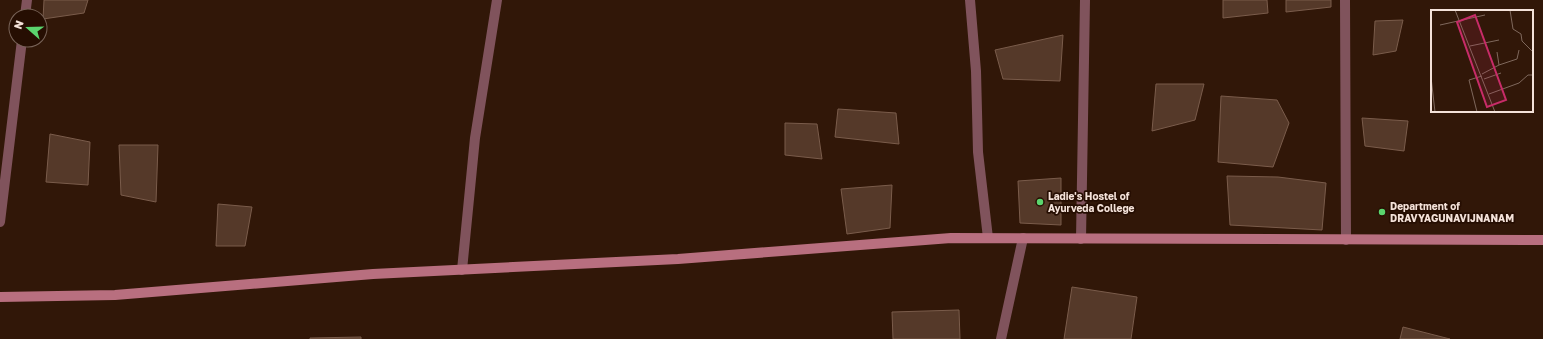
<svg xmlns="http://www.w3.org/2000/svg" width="1543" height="339" viewBox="0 0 1543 339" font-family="'Golos Text',sans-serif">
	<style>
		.building { fill: #553929; stroke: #7a5c4b }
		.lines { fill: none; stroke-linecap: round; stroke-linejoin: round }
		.minor { stroke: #80535c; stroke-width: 10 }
		.secondary { stroke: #b86f7f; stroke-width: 10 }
		.poi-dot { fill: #5bd56e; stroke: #260e02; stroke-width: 1.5 }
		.labels { text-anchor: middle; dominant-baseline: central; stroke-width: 3.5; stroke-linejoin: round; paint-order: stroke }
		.poi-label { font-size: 10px; font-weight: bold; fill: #f4e2d9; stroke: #260e02; text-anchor: start }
		.inset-road { fill: none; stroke: #7f685c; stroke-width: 1 }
		.view { fill: #c72c68; fill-opacity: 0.15; stroke: #c72c68; stroke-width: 2 }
		.inset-edge { fill: none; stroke: #f4e2d9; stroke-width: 2 }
	</style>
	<rect width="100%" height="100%" fill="#311708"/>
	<path class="building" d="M44,0H88L84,13L43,19Z
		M1223,0H1267L1268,13L1223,18Z
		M1286,0H1331V7L1286,12Z
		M1403,20L1396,51L1373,55L1375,21Z
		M1063,35L1060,81L1003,79L995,50Z
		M1156,84H1204L1195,120L1152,131Z
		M1221,96L1277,100L1289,123L1273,167L1218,162Z
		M838,109L896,113L899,144L835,137Z
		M1362,118L1408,121L1404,151L1365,146Z
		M785,123L817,124L822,159L785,155Z
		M50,134L90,142L88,185L46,182Z
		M119,145H158L156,202L121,195Z
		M1227,176L1278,177L1326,183L1322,230L1230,225Z
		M1061,178V225L1020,223L1018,181Z
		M892,185L890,228L847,234L841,189Z
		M218,204L252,207L245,246H216Z
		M1072,287L1137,297L1131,339H1064Z
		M959,310L960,339H893L892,312Z
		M1403,327L1450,339H1400Z
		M361,337V339H310V338Z"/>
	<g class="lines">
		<path class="minor" d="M970,0L976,71L978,152L988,238
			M1345,0L1346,240
			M25,16L27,0
			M0,222L22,40
			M1081,239L1085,0
			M462,270L475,138L497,0
			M1001,339L1023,238"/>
		<path class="secondary" d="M0,297L115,295L373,274L678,259L951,238L1543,240"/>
	</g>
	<g class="poi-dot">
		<circle cx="1040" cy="202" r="4"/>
		<circle cx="1382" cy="212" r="4"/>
	</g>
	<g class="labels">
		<g class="poi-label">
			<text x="1048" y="196">Ladie's Hostel of<tspan x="1048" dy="12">Ayurveda College</tspan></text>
			<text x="1390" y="206">Department of<tspan x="1390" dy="12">DRAVYAGUNAVIJNANAM</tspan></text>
		</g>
	</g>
	<g transform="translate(1431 10)">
		<rect width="102" height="102" fill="#311708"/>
		<path class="inset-road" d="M24,0L64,102M79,0L82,19L90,24L91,31L102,42M9,15L54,5M39,36L68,30M68,55L86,49L88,40M51,64L68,55L66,42M0,67L4,102M53,69L70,63M58,84L88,73L97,65H102M46,102L38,70L51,66"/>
		<path class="view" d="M44,5L75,90L56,97L26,12Z"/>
		<rect width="102" height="102" class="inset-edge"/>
	</g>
	<g transform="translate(28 28) rotate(290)"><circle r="19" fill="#260e02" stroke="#786358"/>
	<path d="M0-3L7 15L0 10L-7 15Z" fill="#5bd56e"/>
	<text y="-6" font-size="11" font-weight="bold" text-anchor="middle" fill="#f4e2d9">N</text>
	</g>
</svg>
